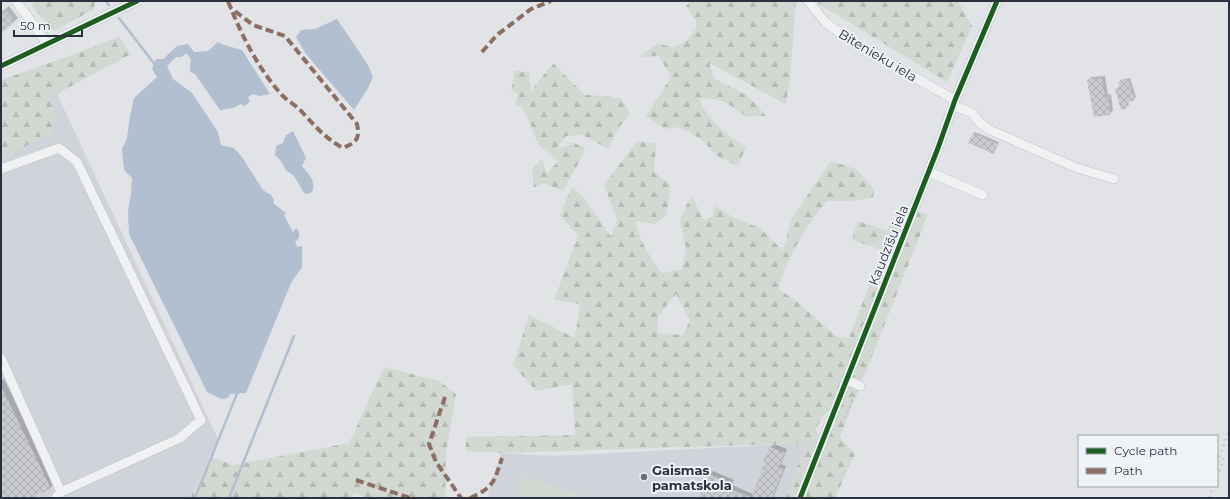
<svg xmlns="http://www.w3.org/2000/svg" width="1230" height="499" viewBox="0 0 1230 499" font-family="Montserrat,sans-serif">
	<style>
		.built { fill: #d0d3d9 }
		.grass { fill: #d2d9d2 }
		.forest { fill: url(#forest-firs); fill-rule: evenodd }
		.water { fill: #b1bfd0 }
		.shadow { fill: #0003 }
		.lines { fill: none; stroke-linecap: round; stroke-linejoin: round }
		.stream { stroke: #b1bfd0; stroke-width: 2.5 }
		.building { fill: url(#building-cross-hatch) }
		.minor-casing { stroke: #bfc1c4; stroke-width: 10 }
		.path { stroke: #c0c1c6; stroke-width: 1.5; stroke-dasharray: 3 3; stroke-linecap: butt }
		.minor { stroke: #f0f1f3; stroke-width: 9 }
		.rail { stroke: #cacbce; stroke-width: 2.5; stroke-dasharray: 2 4; stroke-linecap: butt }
		.quiet { stroke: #8d6e63; stroke-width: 4; stroke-dasharray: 8 4; stroke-linecap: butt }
		.cycleway-casing { stroke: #eff2f6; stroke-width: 8 }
		.cycleway { stroke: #1b5e20; stroke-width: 5 }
		.poi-dot { fill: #696f79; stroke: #eff2f6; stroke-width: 1.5 }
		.labels { text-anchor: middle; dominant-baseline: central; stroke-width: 4; stroke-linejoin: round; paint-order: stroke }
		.street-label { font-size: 13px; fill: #29303e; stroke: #eff2f6 }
		.poi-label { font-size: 13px; font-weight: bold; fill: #29303e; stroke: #eff2f6; text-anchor: start }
	</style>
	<defs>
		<pattern id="forest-firs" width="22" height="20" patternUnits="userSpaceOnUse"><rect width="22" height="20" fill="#d2d9d2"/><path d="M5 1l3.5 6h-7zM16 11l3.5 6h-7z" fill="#b4bbb5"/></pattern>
		<pattern id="building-cross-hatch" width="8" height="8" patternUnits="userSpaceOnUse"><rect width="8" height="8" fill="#c9cbce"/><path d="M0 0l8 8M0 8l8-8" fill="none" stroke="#adafb2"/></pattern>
	</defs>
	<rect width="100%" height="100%" fill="#e1e3e6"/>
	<path class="built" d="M44,66L218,439L190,498H1V88Z
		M807,443L786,498H487L501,453L555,456Z"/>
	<path class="grass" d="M523,476L585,496L584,498H517Z"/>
	<path class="forest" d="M36,1H95L94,9L54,31L31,5Z
		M690,1H796L790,79L786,104L709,63L714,78L748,96L766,116L747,117L722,100L699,98C708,121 725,134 746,147L738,166L717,156L702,140L689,132L677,127L665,129L646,116L671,77L659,56L638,57L659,43L673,48L687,40L696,29V21L686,6Z
		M817,1H958L972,26L947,82L819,4Z
		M119,37L131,54L49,98L57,117L52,133L31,143L1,161V80L66,57Z
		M553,63L585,95L606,96L621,99L630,113L616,132L609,149L582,135L566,136L557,148L568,146L572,142L585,148L582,157L563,191L544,183L534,188L532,169L542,159L547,174L558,161L538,144L528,119L522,108L516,105L518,94L511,91L515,70L529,73L531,91Z
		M637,141L656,144L654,173L670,184L667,215L655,224L636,221C639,241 650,257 662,273L682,269L686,249L680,220L688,202L692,197L704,220L713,216L715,206L736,219L760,228L783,251L792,218L831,161L856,169L874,189L873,198L851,201H827C806,225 787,259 778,289L794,299L837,337L849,338L883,250L852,240L858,221L887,231L902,206L928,215L840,437L855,454L835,498H786L806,443L501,453L465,451L467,437L575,435L572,384L536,391L513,365L529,315L575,338L580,304L554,300L578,236L560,215L572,186L586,200L611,237L617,220L604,185ZM676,294L690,320L683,335L658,333V316ZM839,410L824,442L815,429L827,411Z
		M384,367L439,381L456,394L446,453L445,498H368L353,493V498H190L210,457L234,465L349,443Z"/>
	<path class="water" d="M337,19L368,65L373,77L368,88L354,110L306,54L296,37L301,30L315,29Z
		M218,42L224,45L242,50L270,94L259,96L253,94L248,97L250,102L244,106L241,104L233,108L220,110L195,74L190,72V67L191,59L186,53L182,57H176L167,66L173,79L192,93L218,132L221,145L234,148L242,157L263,190L271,195L274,200L273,203L286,213L284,215L293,232L296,228L299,232V238L295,242L297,247L302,246V267L291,283L246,393L230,394L228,398L222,399L207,392L129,234L128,211L131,194L132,178L124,170L122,149L127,138L130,116L134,98L157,77L152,69L156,59H163L177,46L188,44L194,52L208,51Z
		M293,131L306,158L302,166C308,174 317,181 312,192L307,194L304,193L294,176L286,170L280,160L275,155L276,146L283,143L286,135Z"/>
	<path class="shadow" d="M9,6L18,18L1,32V12Z
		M1105,76L1108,95L1111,94L1113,110L1110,114L1095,116L1088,80L1092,77Z
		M1130,78L1136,97L1128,101L1129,105L1122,109L1116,89L1120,87L1119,82L1121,80Z
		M975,132L999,142L994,153L973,134Z
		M4,379L55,483L50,488L29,498H1V381Z
		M774,444L787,449L781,464L786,466L773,498H700L709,475L713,471L734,480L732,485L753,494L766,462H765L771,447Z"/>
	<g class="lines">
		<path class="stream" d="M106,1L109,5
			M119,18L156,66
			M195,498L238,391
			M229,498L294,336"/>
	</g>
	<path class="building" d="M5,9L15,22L1,33V12Z
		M1096,78V79H1102L1105,97H1108L1110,115L1094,117L1087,80Z
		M1128,79L1135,100L1126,103L1127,108L1121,110L1115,89L1119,88L1118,82Z
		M973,133L998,144L994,154L968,143Z
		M1,386L51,489L31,498H1Z
		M770,447L785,453L779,467L784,469L772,498H699L709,474L731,484L729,489L751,497L765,463L763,462Z"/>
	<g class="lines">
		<defs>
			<path id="minor" d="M16,1L47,43
				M808,1L826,23L854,43L955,100
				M1,66L137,1
				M953,105L972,113L980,123L990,130L1077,168L1114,179
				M1,169L59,148L77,162L201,420L180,438L61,492L56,498
				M929,172L983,195
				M1,358L61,492
				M847,380L860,386
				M800,498L938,148L955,100L997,1"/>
		</defs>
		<use href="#minor" class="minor-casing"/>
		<path class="path" d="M840,423L847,414L855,392"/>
		<use href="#minor" class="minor"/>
		<path class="rail" d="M1217,463L1229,431
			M1217,477L1224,458
			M1209,498L1213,486"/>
		<path class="quiet" d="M228,1C241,34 257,67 281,94C287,101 296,105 302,112C316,127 325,138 343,148C357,142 360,139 357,124L285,36L253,25L231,8
			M482,52L497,35L531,9L551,1
			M445,397L429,444L436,462L461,498
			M356,480L410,498
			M470,498C494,487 494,482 502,458"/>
		<defs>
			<path id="cycleway" d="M1,66L137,1
				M800,498L938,148L955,100L997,1"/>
		</defs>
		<use href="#cycleway" class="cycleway-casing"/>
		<use href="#cycleway" class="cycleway"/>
	</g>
	<circle class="poi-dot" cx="644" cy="477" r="4"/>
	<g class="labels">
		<g class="street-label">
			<text transform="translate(878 55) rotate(31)">Bitenieku iela</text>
			<text transform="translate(888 245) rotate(-68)">Kaudzīšu iela</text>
		</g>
		<g class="poi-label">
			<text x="652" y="470">Gaismas<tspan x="652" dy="15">pamatskola</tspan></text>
		</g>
	</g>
	<rect width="1230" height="499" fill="none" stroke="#29303e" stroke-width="4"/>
	<rect x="1078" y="435" width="140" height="52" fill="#eff2f6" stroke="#a0a4ac"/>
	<rect x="1086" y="448" width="20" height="6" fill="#1b5e20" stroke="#a0a4ac"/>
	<text x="1114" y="455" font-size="12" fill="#29303e">Cycle path</text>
	<rect x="1086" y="468" width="20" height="6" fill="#8d6e63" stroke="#a0a4ac"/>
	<text x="1114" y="475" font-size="12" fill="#29303e">Path</text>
	<path d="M14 30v6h68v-6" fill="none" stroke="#29303e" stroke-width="2"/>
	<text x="20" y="30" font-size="12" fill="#29303e" stroke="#eff2f6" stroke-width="3" paint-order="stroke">50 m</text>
</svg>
